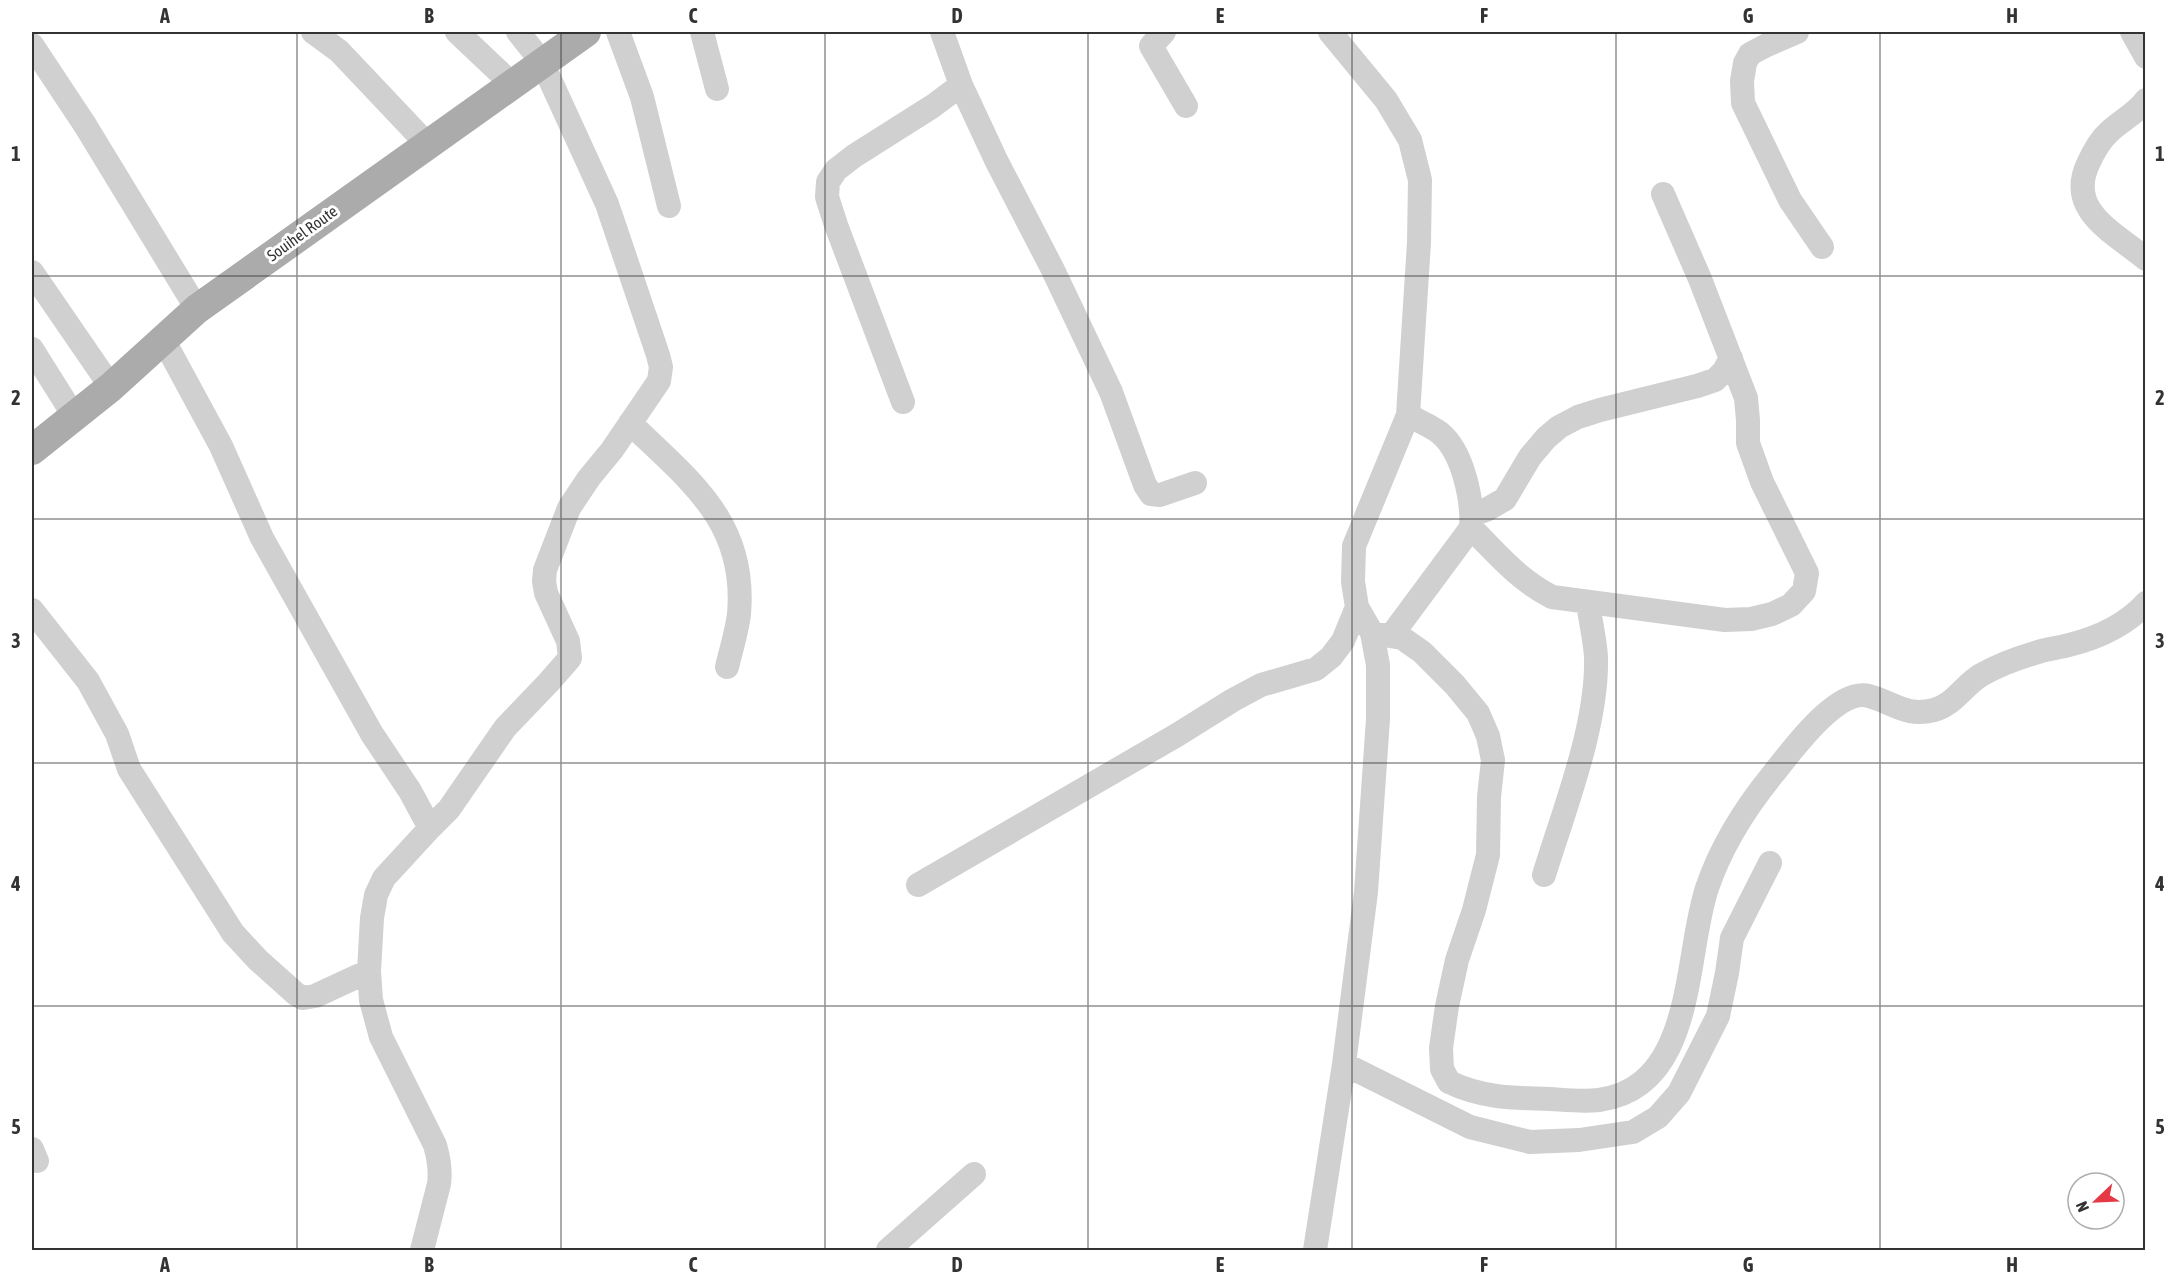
<svg xmlns="http://www.w3.org/2000/svg" width="2177" height="1282" viewBox="0 0 2177 1282" font-family="'Asap Condensed',sans-serif">
	<style>
		.lines { fill: none; stroke-linecap: round; stroke-linejoin: round }
		.minor { stroke: #d0d0d0; stroke-width: 24 }
		.major { stroke: #ababab; stroke-width: 30 }
		.grid { fill: none; stroke: #333; stroke-width: 1.5; stroke-opacity: 0.55 }
		.labels { text-anchor: middle; dominant-baseline: central; stroke-width: 6; stroke-linejoin: round; paint-order: stroke }
		.street-label { font-size: 16px; fill: #333; stroke: #fff }
		.neatline { fill: none; stroke: #333; stroke-width: 2 }
		.grid-label { font-size: 20px; text-anchor: middle; font-weight: bold; fill: #333 }
	</style>
	<rect width="100%" height="100%" fill="#fff"/>
	<g class="lines">
		<path class="minor" d="M313,32L339,51L427,144
			M457,32L512,84
			M618,32L642,97L669,206
			M702,32L717,89
			M942,32L961,85L997,162L1052,268L1111,392L1145,485L1151,494L1160,495L1195,483
			M1164,32L1151,46L1186,106
			M1797,32L1767,45L1750,54L1745,63L1742,81L1743,103L1790,200L1822,247
			M2132,32L2146,57
			M32,45L85,125L197,309
			M2146,100C2136,114 2120,121 2108,133C2099,141 2093,153 2088,164C2066,211 2115,233 2146,259
			M32,272L111,387
			M163,339L221,446L262,538L372,734L410,791L430,828L384,878L376,895L372,918L369,971L371,1000L381,1037L435,1145C439,1159 441,1170 439,1184L422,1250
			M32,349L74,416
			M903,402L836,225L827,197L828,182L836,170L854,156L933,106L961,85
			M630,423C690,481 747,522 739,614C737,631 731,650 727,667
			M1472,515L1486,510L1505,499L1530,457L1546,438L1559,427L1578,417L1600,410L1697,386L1715,380L1724,371L1731,358
			M1471,528C1499,555 1517,579 1552,597L1725,620L1751,619L1772,614L1791,605L1804,591L1807,573L1762,482L1748,443V420L1746,398L1700,279L1663,194
			M32,610L88,681L117,734L129,769L233,933L258,960L296,994L303,998L315,996L369,971
			M1372,633L1402,638L1422,652L1455,685L1478,713L1488,736L1493,760L1489,797L1488,855L1474,910L1457,960L1447,1006L1441,1048L1442,1069L1449,1082C1482,1098 1514,1098 1550,1099C1566,1100 1583,1102 1599,1100C1696,1087 1684,957 1707,888C1721,847 1746,807 1773,774C1791,752 1837,687 1869,696C1894,703 1906,717 1934,710C1954,705 1965,684 1981,675C1997,666 2018,658 2035,653C2046,649 2058,648 2069,645C2097,638 2126,625 2146,603
			M1391,636L1471,528C1473,500 1463,452 1440,433C1431,426 1418,421 1408,415
			M430,828L449,809L505,728L549,682L570,658L568,641L546,593L544,581L545,570L569,508L589,478L612,450L659,381L661,367L658,355L607,204L542,62L518,32
			M1544,875C1564,810 1598,725 1596,657C1595,639 1590,620 1588,602
			M918,885L1177,735L1233,700L1261,685L1316,669L1331,657L1343,641L1357,607
			M1344,1064L1470,1127L1530,1142L1579,1140L1633,1132L1658,1117L1679,1093L1718,1016L1727,973L1732,938L1770,863
			M32,1149L37,1161
			M888,1250L974,1174
			M1315,1250L1344,1064L1366,892L1378,719V665L1372,633L1357,607L1353,582L1354,546L1408,415L1419,242L1420,180L1410,140L1386,100L1330,32"/>
		<path class="major" d="M32,450L111,387L197,309L586,32"/>
	</g>
	<path class="grid" d="M297,32V1250M561,32V1250M825,32V1250M1088,32V1250M1352,32V1250M1616,32V1250M1880,32V1250M32,276H2146M32,519H2146M32,763H2146M32,1006H2146"/>
	<g class="labels">
		<g class="street-label">
			<text transform="translate(302 233) rotate(-36)">Souihel Route</text>
		</g>
	</g>
	<rect width="2177" height="1282" fill="none" stroke="#ffffff" stroke-width="66"/>
	<g transform="translate(2096 1201) rotate(247)"><circle r="28" fill="#ffffff" stroke="#adadad" stroke-width="1.5"/>
	<path d="M0-4.5L10 22L0 15L-10 22Z" fill="#e63946"/>
	<text y="-9" font-size="16" font-weight="bold" text-anchor="middle" fill="#333333">N</text>
	</g>
	<rect x="33" y="33" width="2111" height="1216" class="neatline"/>
	<g class="grid-label">
		<text x="165" y="23">A</text>
		<text x="429" y="23">B</text>
		<text x="693" y="23">C</text>
		<text x="957" y="23">D</text>
		<text x="1220" y="23">E</text>
		<text x="1484" y="23">F</text>
		<text x="1748" y="23">G</text>
		<text x="2012" y="23">H</text>
		<text x="16" y="161">1</text>
		<text x="2160" y="161">1</text>
		<text x="16" y="405">2</text>
		<text x="2160" y="405">2</text>
		<text x="16" y="648">3</text>
		<text x="2160" y="648">3</text>
		<text x="16" y="891">4</text>
		<text x="2160" y="891">4</text>
		<text x="16" y="1134">5</text>
		<text x="2160" y="1134">5</text>
		<text x="165" y="1272">A</text>
		<text x="429" y="1272">B</text>
		<text x="693" y="1272">C</text>
		<text x="957" y="1272">D</text>
		<text x="1220" y="1272">E</text>
		<text x="1484" y="1272">F</text>
		<text x="1748" y="1272">G</text>
		<text x="2012" y="1272">H</text>
	</g>
</svg>
